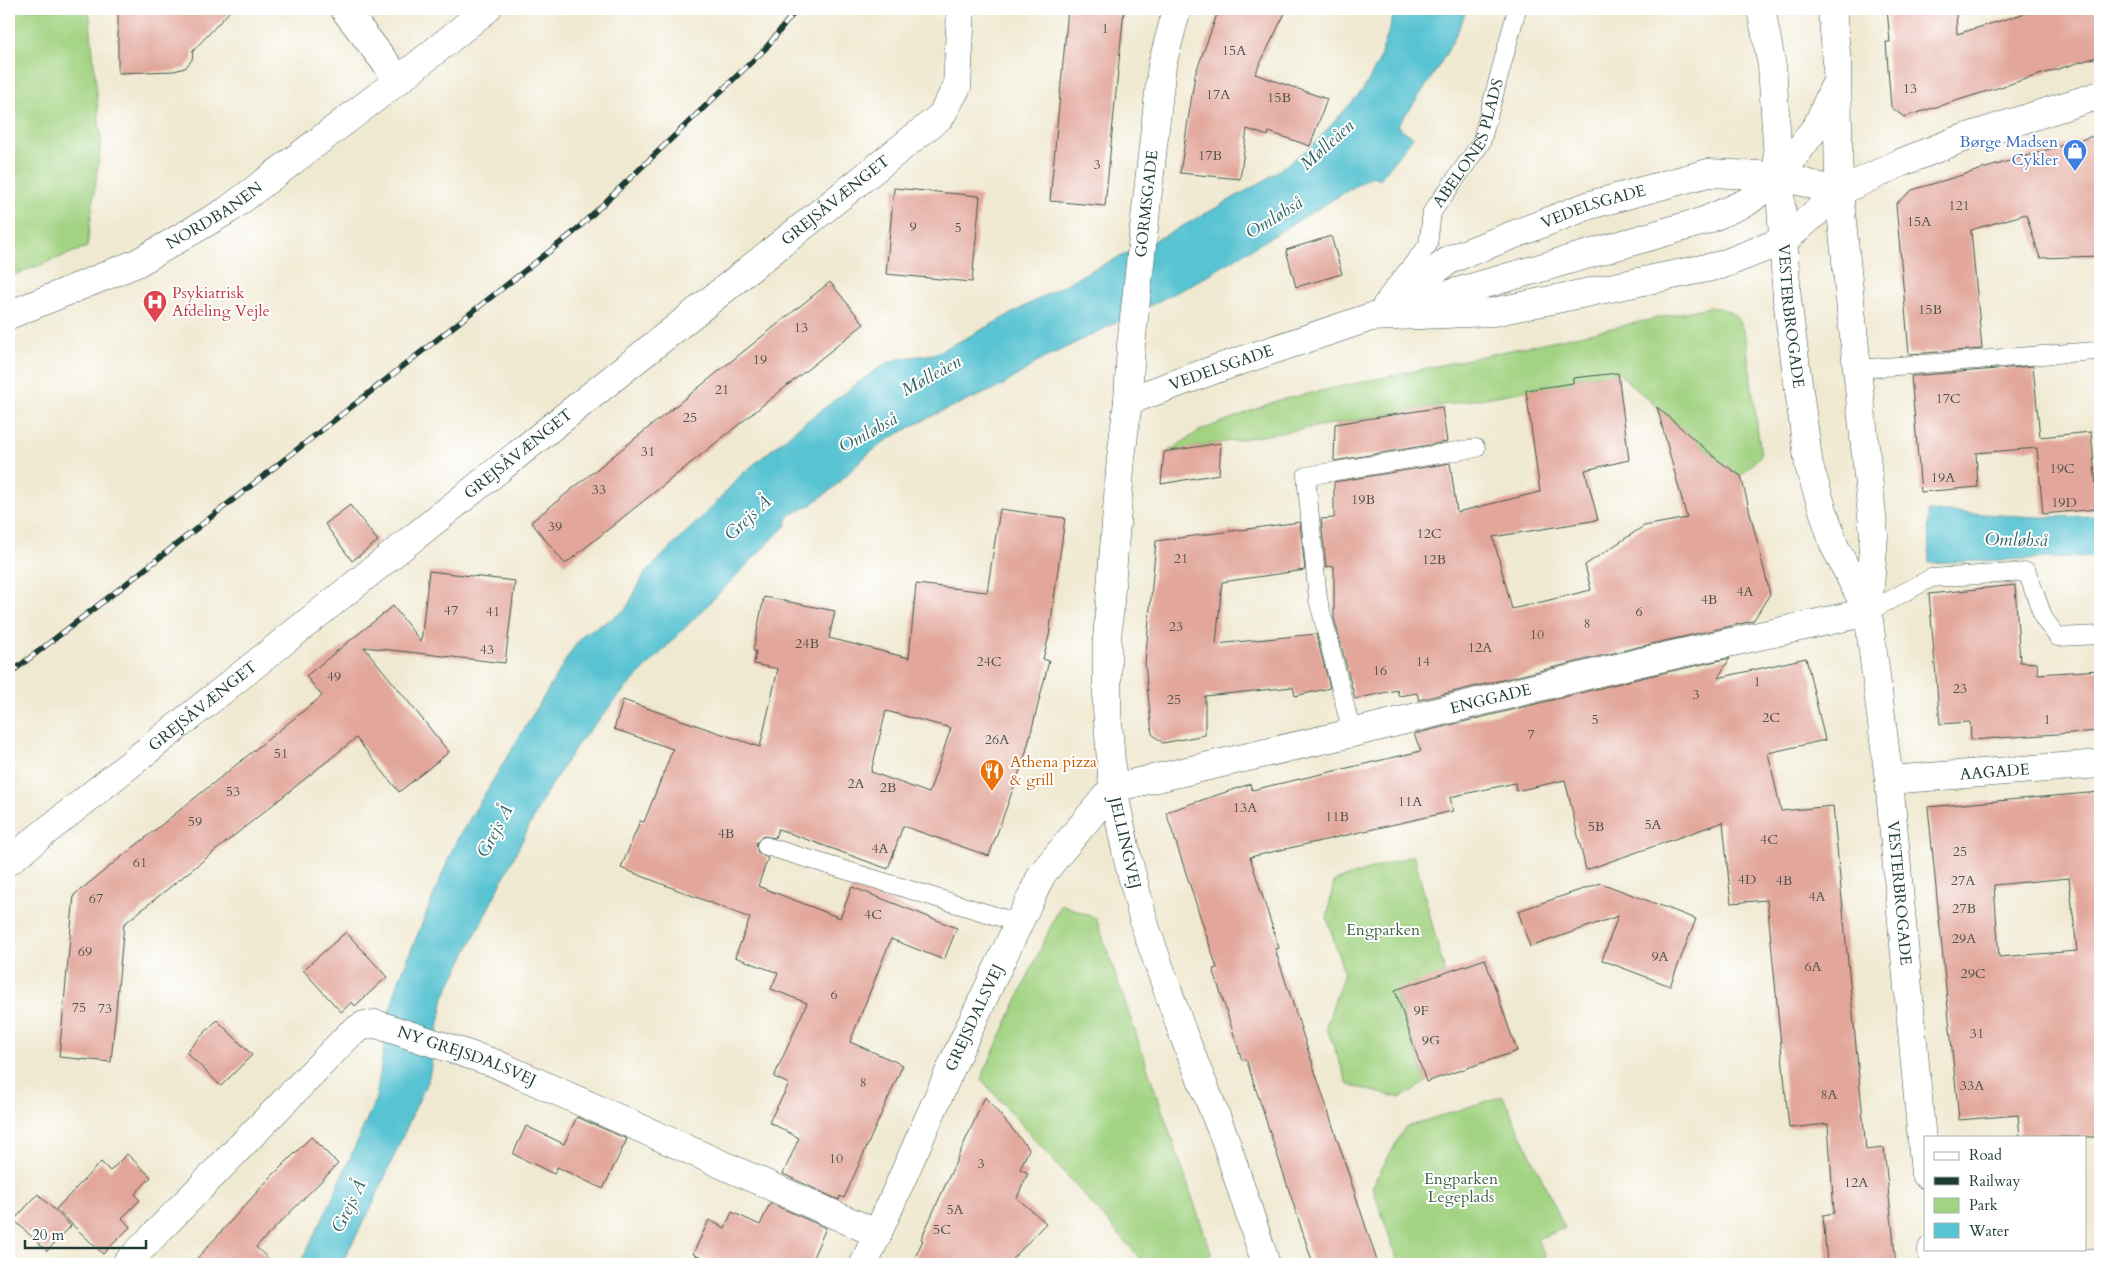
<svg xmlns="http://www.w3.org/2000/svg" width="2109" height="1273" viewBox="0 0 2109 1273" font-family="Cardo,serif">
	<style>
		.green { fill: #a2d382; stroke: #60885b }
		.water { fill: #58c3d2; stroke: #3c8083 }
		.building { fill: #e2a69a; fill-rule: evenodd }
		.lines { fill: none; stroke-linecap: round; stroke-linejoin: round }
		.service-casing { stroke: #3e574c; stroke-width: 19 }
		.minor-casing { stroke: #3e574c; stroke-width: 29 }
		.tertiary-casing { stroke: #3e574c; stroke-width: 29 }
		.secondary-casing { stroke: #3e574c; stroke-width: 29 }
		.service { stroke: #fff; stroke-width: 18 }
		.minor { stroke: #fff; stroke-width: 28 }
		.tertiary { stroke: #fff; stroke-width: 28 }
		.secondary { stroke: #fff; stroke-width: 28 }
		.rail-casing { stroke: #1f3d34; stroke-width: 5.5 }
		.rail { stroke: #fff; stroke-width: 4; stroke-dasharray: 11; stroke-linecap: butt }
		.labels { text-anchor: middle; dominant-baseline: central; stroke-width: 4; stroke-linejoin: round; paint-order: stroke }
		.number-label { font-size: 14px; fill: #50574e }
		.street-label { font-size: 16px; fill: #1f3d34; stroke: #fff }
		.shop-label { font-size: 16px; fill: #366cbe; stroke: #fff; text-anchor: end }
		.health-label { font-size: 16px; fill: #be3a42; stroke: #fff; text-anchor: start }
		.food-label { font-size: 16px; fill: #c56008; stroke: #fff; text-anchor: start }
		.park-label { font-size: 16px; fill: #406248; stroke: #fff }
		.water-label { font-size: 18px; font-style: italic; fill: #306563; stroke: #fff }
	</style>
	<rect width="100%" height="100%" fill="#fff"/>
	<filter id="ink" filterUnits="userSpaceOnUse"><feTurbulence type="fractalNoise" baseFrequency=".02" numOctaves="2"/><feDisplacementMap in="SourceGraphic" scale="10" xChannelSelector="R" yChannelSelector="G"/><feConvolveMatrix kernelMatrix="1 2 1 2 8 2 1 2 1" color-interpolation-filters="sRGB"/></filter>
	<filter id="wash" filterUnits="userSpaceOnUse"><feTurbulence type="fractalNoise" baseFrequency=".0096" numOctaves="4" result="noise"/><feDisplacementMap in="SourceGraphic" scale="20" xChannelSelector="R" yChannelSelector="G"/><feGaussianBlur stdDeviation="1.12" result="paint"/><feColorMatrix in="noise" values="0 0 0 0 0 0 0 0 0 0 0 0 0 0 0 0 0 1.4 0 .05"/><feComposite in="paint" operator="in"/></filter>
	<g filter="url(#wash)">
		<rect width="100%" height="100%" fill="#f0e9d1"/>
		<path class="green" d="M9,9H89L101,141L87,247L9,277Z
			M1709,307C1734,309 1740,317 1746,341L1761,455L1741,476L1719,461L1618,373L1574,378L1573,383L1167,452L1199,431L1279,400Z
			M1414,855L1445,973L1395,991L1426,1082L1400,1098L1348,1085L1326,1026L1344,973L1327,918L1334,881Z
			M1061,904L1096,918L1215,1264H1145L981,1079Z
			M1503,1096L1565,1228L1537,1239L1549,1264H1399L1372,1186L1405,1127Z"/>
		<path class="water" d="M1396,9H1467C1451,52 1425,89 1397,126L1413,137L1380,179L1372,176L1195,283L1039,361L1002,386L938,413L890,438L867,455L832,489L811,505L788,516L786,525L626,688L577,745L545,795L444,997L429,1077L372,1206L341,1264H300L333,1197L376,1098L390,1009L399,980L455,843L572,650L584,634L615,617L626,609L645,573L711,508L741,475L800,426L870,374L887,363L903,358L934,354L966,338L1092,270L1170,233L1214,209L1265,180L1311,147L1363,90L1378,63Z
			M1928,511L2039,517L2100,516V556L1929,563Z"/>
		<g id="blocks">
			<path class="building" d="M118,9H232L193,51L192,60L185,68L174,71L118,73Z
				M1068,9H1124L1105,206L1050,201Z
				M1219,9H1287L1255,74L1327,99L1310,146L1269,132L1268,136L1247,129L1240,179L1180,173L1195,75Z
				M1887,9H1956L1957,34L2039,9H2100V56L1904,117L1891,107L1886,42H1890Z
				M2100,134V256L2040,258L2026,214L1971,230L1982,349L1909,354L1896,204L1912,190Z
				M894,188L980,196L972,282L886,274Z
				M1331,236L1342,274L1296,287L1286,250Z
				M830,282L864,324L565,564L531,522Z
				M2033,366L2040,437L2091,432L2098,509L2043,514L2037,448L1976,453L1978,487L1921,492L1911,376Z
				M1618,373L1629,460L1585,470L1598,520L1493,537L1512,609L1591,590L1585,565L1644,526L1687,518L1657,407L1719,461L1741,476L1770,594L1753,621L1638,647L1419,700L1417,693L1399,696L1397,690L1355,699L1334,618V566L1326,567L1321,519L1334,518V482L1450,463L1457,512L1540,492L1526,390L1573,383V378Z
				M1442,407L1447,442L1334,461L1335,424Z
				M1221,443L1219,474L1161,484L1164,452Z
				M350,505L378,541L352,561L325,524Z
				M1000,509L1065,518L1049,636L1043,659L1049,661L1025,756L989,856L903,826L888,869L778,829L775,838L763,836L756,843L758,853L768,858L758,886L840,918L852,887L957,928L944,960L891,939L850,1042L903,1065L844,1198L840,1196L839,1200L783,1174L799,1138L769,1122L789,1084L774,1077L807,1003L771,989L778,973L735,957L750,918L621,868L640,821L644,822L673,749L614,729L623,700L760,747L778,669L754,664L756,651H753L764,597L835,611L829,638L909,658L916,584L987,592ZM886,711L951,728L929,793L871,772Z
				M1300,522L1305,570L1222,582L1216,644L1316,634L1330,688L1295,696L1293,687L1205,696V735L1163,743L1152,734L1145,664L1156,541Z
				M429,571L515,581L505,663L364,647L449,752L399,792L356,738L124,924L111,1062L59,1057L74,895L322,696L306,676L393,606L421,642Z
				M2015,585L2020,662L2037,663L2038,674L2100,670V731L1971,740L1970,722L1940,724L1929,594Z
				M1730,658L1718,678L1806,658L1825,740L1768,753L1781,811L1833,806L1866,1150L1884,1148L1896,1264H1827L1823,1215L1834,1213L1828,1124L1789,1128L1767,900L1731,903L1723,822L1586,870L1565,780L1516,791L1515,783L1450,797L1453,811L1250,857L1279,948L1275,949L1378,1264H1313L1246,1059L1242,1060L1213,969L1217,968L1166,812L1250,784L1252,790L1421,751L1414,734L1645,677Z
				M2100,792V1137H2020L2018,1115L1959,1120L1928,807ZM2069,878L2077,951L1999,957L1994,885Z
				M1601,883L1696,919L1670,986L1602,960L1618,916L1530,947L1518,911Z
				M346,932L387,977L355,1006L352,1002L341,1012L303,970Z
				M1485,959L1517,1051L1426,1082L1395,990Z
				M217,1020L252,1055L221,1086L186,1052Z
				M985,1097L1029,1149L1020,1169L1028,1173L1017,1198L1046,1223L1008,1264H912L923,1240L921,1239Z
				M577,1117L627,1139L603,1189L557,1167L554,1174L513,1154L526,1126L564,1144Z
				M311,1137L338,1164L256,1247L274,1264H192L267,1181Z
				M127,1154L151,1177L135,1194L140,1200L122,1218L130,1227L103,1254L56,1209L101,1162L110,1171Z
				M38,1194L71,1226L47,1251L14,1220Z
				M770,1203L826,1228L810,1264H714L693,1254L709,1220L725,1228L732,1212L760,1225Z"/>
		</g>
	</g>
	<g filter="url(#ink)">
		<use href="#blocks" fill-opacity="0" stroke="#3e574c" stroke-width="1"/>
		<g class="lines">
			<defs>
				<g id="service">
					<path id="s1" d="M1387,296L1428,245L1432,212L1481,143L1517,9"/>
					<path d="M1857,369L2095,351"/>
					<path d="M1868,612L1931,578L2027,572L2044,619L2058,637L2100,635"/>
					<path d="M1352,733L1318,599L1306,476L1476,448"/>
					<path d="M766,846L1019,923"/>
				</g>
				<g id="minor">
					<path d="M344,9L399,80L487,9"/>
					<path id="s2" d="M9,315L137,263L228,210L399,80"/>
					<path id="s3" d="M1889,780L2100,764"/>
					<path id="s4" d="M1113,788L1352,733L1641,662L1868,612"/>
					<path id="s5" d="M9,861L941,116L957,87L961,9"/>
					<path d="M1933,1258L2100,1263"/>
					<path id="s6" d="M126,1264L350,1034L364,1025L376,1024L494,1063L878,1234"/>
				</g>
				<g id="tertiary">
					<path id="s7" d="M1128,401L1131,345L1162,65L1177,9"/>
					<path id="s8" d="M864,1264L959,1050L1042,874L1113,788"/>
				</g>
				<g id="secondary">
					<path id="s9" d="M1761,9L1772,66L1787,299L1809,466L1834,545L1868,612"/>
					<path id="s10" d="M1832,9L1837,63L1839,192L1874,535L1868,612L1889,780L1925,1174"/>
					<path d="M1415,304L1704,221L1747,202L1780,176L1818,124L1833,89"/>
					<path id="s11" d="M1386,306L1451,259L1590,205L1708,173L1780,176L1839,192"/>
					<path d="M1932,1249L1933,1264"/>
					<path id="s12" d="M1266,1264L1225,1139L1183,1034L1145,926L1127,856L1113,788L1107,709V640L1121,458L1128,401L1219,368L1371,317L1493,312L1721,265L1785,240L1839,192L1900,163L1958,140L2100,95"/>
				</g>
			</defs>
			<use href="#service" class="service-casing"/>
			<use href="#minor" class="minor-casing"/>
			<use href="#tertiary" class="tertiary-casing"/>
			<use href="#secondary" class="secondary-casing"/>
			<use href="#service" class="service"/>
			<use href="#minor" class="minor"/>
			<use href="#tertiary" class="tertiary"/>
			<use href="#secondary" class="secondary"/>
			<defs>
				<path id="rail" d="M9,674L131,580L574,232L765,49L797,9"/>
			</defs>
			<use href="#rail" class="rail-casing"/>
			<use href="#rail" class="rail"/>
		</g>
	</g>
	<defs>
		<symbol id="shop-pin" viewBox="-11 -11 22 30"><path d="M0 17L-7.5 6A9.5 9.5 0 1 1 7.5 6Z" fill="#3f7fe0" stroke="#fff"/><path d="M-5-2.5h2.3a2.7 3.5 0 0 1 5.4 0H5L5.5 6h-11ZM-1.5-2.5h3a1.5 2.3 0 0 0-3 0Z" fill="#fff"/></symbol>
		<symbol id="hospital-pin" viewBox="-11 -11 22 30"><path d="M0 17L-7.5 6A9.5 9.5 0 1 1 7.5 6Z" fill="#e0444e" stroke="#fff"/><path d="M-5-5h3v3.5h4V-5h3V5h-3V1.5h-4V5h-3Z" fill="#fff"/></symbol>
		<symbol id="restaurant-pin" viewBox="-11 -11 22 30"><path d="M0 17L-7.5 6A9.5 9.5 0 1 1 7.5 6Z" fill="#e8710a" stroke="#fff"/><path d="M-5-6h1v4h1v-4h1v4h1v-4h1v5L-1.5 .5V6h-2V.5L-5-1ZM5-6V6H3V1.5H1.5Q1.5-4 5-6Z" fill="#fff"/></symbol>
	</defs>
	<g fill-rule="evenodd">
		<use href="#shop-pin" x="2061" y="137" width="28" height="38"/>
		<use href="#hospital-pin" x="141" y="288" width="28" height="38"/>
		<use href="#restaurant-pin" x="978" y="757" width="28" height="38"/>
	</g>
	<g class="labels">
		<g class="number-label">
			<text x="1105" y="28">1</text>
			<text x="1234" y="50">15A</text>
			<text x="1910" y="88">13</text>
			<text x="1218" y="94">17A</text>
			<text x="1279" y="97">15B</text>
			<text x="1210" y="155">17B</text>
			<text x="1097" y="164">3</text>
			<text x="1959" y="205">121</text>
			<text x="1919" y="221">15A</text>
			<text x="913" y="226">9</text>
			<text x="958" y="227">5</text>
			<text x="1930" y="309">15B</text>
			<text x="801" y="327">13</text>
			<text x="760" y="359">19</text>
			<text x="722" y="389">21</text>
			<text x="1948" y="398">17C</text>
			<text x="690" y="417">25</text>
			<text x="648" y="451">31</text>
			<text x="2062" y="468">19C</text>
			<text x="1943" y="477">19A</text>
			<text x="599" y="489">33</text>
			<text x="1363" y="499">19B</text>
			<text x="2064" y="502">19D</text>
			<text x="555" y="526">39</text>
			<text x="1429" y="533">12C</text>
			<text x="1181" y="558">21</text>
			<text x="1434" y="559">12B</text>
			<text x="1745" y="591">4A</text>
			<text x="1709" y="599">4B</text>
			<text x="451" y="610">47</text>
			<text x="493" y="611">41</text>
			<text x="1639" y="611">6</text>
			<text x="1587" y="623">8</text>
			<text x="1176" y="626">23</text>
			<text x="1537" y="634">10</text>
			<text x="807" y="643">24B</text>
			<text x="1480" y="647">12A</text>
			<text x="487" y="649">43</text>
			<text x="989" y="661">24C</text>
			<text x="1423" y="661">14</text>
			<text x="1380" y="670">16</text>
			<text x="334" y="676">49</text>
			<text x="1757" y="681">1</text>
			<text x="1960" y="688">23</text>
			<text x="1696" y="694">3</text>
			<text x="1174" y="699">25</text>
			<text x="1771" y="717">2C</text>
			<text x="1595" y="719">5</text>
			<text x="2047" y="719">1</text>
			<text x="1531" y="734">7</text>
			<text x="997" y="739">26A</text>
			<text x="281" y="753">51</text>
			<text x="856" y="783">2A</text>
			<text x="888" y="787">2B</text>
			<text x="233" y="791">53</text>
			<text x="1410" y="801">11A</text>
			<text x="1245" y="807">13A</text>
			<text x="1337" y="816">11B</text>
			<text x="195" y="821">59</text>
			<text x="1653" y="824">5A</text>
			<text x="1596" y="826">5B</text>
			<text x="726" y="833">4B</text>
			<text x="1769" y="839">4C</text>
			<text x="880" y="848">4A</text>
			<text x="1960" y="851">25</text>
			<text x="140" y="862">61</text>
			<text x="1747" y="879">4D</text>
			<text x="1784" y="880">4B</text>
			<text x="1963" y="880">27A</text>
			<text x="1817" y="896">4A</text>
			<text x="96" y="898">67</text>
			<text x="1964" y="908">27B</text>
			<text x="873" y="914">4C</text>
			<text x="1964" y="938">29A</text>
			<text x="85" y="951">69</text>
			<text x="1660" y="956">9A</text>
			<text x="1813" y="966">6A</text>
			<text x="1973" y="973">29C</text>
			<text x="834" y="994">6</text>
			<text x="79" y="1007">75</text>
			<text x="105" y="1008">73</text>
			<text x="1421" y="1010">9F</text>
			<text x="1977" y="1033">31</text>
			<text x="1431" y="1040">9G</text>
			<text x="863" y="1082">8</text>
			<text x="1972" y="1085">33A</text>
			<text x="1829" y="1094">8A</text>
			<text x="836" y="1158">10</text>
			<text x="981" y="1163">3</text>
			<text x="1856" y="1182">12A</text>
			<text x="955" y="1209">5A</text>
			<text x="942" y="1229">5C</text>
		</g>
		<g class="street-label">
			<text stroke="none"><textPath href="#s1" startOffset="178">ABELONES PLADS</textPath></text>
			<text stroke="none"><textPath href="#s5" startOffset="1058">GREJSÅVÆNGET</textPath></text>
			<text stroke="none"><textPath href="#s7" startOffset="198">GORMSGADE</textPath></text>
			<text stroke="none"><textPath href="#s11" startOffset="232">VEDELSGADE</textPath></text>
			<text stroke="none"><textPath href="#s2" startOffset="229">NORDBANEN</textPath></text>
			<text stroke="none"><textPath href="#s9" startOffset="309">VESTERBROGADE</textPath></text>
			<text stroke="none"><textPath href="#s12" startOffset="988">VEDELSGADE</textPath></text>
			<text stroke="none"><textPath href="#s5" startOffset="652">GREJSÅVÆNGET</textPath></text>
			<text stroke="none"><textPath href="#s4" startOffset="388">ENGGADE</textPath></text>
			<text stroke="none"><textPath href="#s5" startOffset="248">GREJSÅVÆNGET</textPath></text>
			<text stroke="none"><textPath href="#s3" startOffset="106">AAGADE</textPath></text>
			<text transform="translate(1125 843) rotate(77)">JELLINGVEJ</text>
			<text stroke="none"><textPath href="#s10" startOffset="888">VESTERBROGADE</textPath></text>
			<text stroke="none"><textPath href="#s8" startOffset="270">GREJSDALSVEJ</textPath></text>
			<text stroke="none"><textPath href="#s6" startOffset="446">NY GREJSDALSVEJ</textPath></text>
		</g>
		<g class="shop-label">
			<text x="2058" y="142">Børge Madsen<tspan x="2058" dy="18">Cykler</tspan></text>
		</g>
		<g class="health-label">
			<text x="172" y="293">Psykiatrisk<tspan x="172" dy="18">Afdeling Vejle</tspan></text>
		</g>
		<g class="food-label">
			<text x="1010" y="762">Athena pizza<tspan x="1010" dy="18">&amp; grill</tspan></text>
		</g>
		<g class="park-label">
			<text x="1383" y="930">Engparken</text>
			<text x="1461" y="1179">Engparken<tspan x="1461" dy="18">Legeplads</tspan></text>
		</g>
		<g class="water-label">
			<text transform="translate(1327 145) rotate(-42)">Mølleåen</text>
			<text transform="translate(1274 218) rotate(-32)">Omløbså</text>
			<text transform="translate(931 376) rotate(-29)">Mølleåen</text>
			<text transform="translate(868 433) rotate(-29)">Omløbså</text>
			<text transform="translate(748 518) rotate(-43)">Grejs Å</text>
			<text transform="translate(2016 540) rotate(1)">Omløbså</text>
			<text transform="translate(495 831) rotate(-62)">Grejs Å</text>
			<text transform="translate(349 1206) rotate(-64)">Grejs Å</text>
		</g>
	</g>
	<rect width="2109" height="1273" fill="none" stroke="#fff" stroke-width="30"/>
	<rect x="1924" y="1136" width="162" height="115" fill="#ffffff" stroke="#a5b1ae"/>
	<rect x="1934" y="1152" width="25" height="8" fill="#ffffff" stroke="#a5b1ae"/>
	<text x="1969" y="1160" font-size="15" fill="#1f3d34">Road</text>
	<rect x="1934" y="1177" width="25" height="8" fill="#1f3d34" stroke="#a5b1ae"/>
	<text x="1969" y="1186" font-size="15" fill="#1f3d34">Railway</text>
	<rect x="1934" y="1198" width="25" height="15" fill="#a2d382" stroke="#a5b1ae"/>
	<text x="1969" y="1210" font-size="15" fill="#1f3d34">Park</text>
	<rect x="1934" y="1223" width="25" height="15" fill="#58c3d2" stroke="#a5b1ae"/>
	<text x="1969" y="1236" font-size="15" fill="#1f3d34">Water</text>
	<path d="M25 1240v8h121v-8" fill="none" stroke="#1f3d34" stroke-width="2.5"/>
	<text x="32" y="1240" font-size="15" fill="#1f3d34" stroke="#ffffff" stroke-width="4" paint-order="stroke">20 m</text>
</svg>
